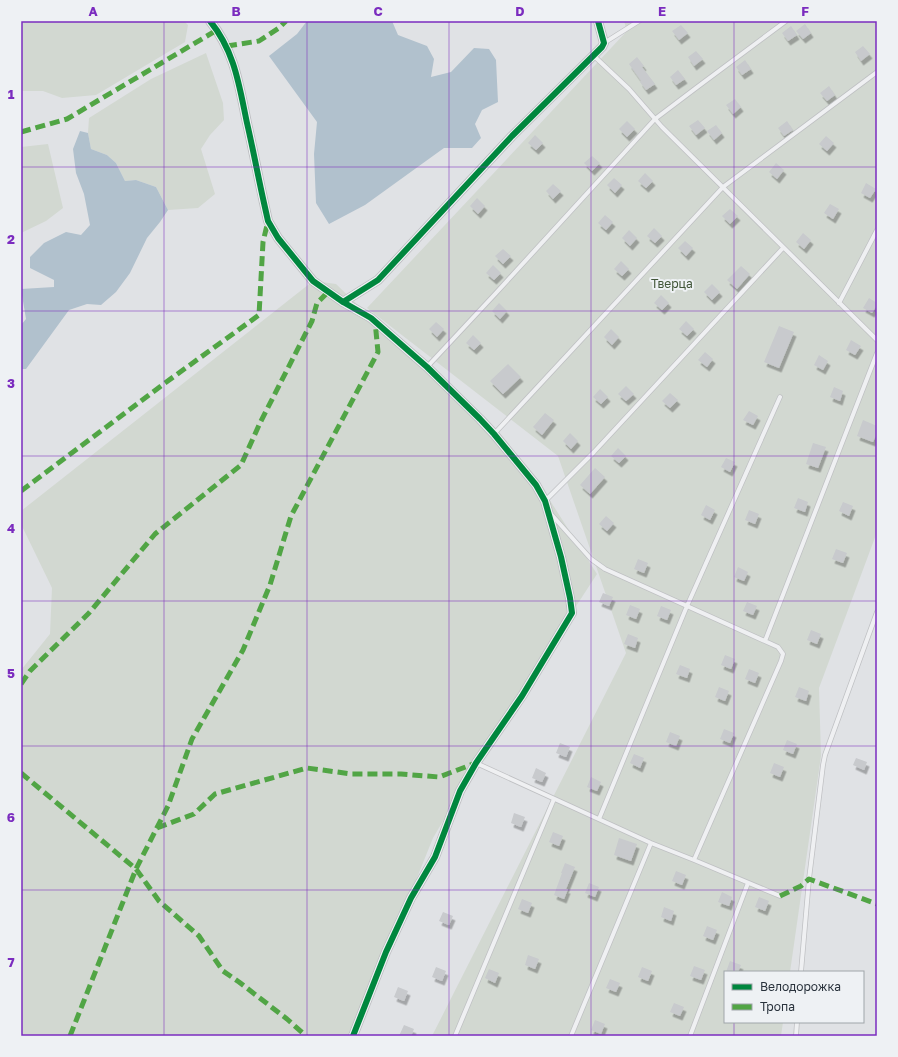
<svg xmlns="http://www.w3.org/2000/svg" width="898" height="1057" viewBox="0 0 898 1057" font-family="'Golos Text',sans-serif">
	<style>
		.green { fill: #d2d8d1 }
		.water { fill: #b1c1cd }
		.building { fill: #c8cacd; filter: url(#shadow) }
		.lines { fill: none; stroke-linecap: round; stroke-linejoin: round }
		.lane-casing { stroke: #bfc0c3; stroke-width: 5.5 }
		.street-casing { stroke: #bfc0c3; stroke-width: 10 }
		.lane { stroke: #eff0f2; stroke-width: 4 }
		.street { stroke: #eff0f2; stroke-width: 8 }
		.quiet { stroke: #51a545; stroke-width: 5; stroke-dasharray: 10 5; stroke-linecap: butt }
		.cycleway-casing { stroke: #eef1f4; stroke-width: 8 }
		.cycleway { stroke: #00873e; stroke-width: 6 }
		.grid { fill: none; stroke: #7b2cbf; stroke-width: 1; stroke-opacity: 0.55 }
		.labels { text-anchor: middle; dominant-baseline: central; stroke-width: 4; stroke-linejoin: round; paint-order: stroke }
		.park-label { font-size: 12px; fill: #415638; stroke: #eef1f4 }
		.neatline { fill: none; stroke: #7b2cbf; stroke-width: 1.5 }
		.grid-label { font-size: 13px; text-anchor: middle; font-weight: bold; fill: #7b2cbf }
	</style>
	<defs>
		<filter id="shadow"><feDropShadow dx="2.5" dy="4.5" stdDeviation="0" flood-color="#0004"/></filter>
	</defs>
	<rect width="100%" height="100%" fill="#e0e2e5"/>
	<path class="green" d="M21,21H184L188,25L185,42L96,95L62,98L43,91H21Z
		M624,21H877V532L819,688L821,756L790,972H725V1022H783L781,1036H432L626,653L558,456L367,308L627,31Z
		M206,53L223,103L224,120L210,135L201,149L215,194L198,208L168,210L156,187L136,180L125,181L116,163L107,155L91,149L88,133L89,118L151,79Z
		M48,144L63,208L46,221L21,233V147Z
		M313,281L336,284L533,474L597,574L505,715L433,838L353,1036H21V670L50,634L52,588L21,524V511Z"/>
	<path class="water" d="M307,21H392L398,35L427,46L434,59L431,77L451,72L474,48L489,49L496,60L498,102L482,110L475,124L481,138L472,148H444L365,205L329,224L316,203L314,154L317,122L269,56L297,34Z
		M80,131L88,133L91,149L107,155L116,163L125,181L136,180L156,187L168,210L160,222L147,238L130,273L116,292L101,305L87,304L69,310L26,369H21V325L26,319L21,289L54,287V280L30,268V257L44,243L66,232L81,235L90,225L84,194L76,173L73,149Z"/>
	<path class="building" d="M805,24L811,33L803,39L796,31Z
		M681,25L688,33L679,40L672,31Z
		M791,26L797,35L788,41L782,33Z
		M863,46L870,54L861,61L855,52Z
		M696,51L703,59L694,66L688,57Z
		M637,57L644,66L642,67L655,84L646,90L640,82L641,81L629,64Z
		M745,60L751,69L742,75L736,67Z
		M678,70L685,79L676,85L670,77Z
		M829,86L835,95L827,101L820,93Z
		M735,99L741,107L733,114L726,105Z
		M698,120L705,128L696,135L689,126Z
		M627,121L635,129L627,137L619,129Z
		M787,121L793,130L784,136L778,128Z
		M716,125L722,133L714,140L707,131Z
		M535,135L543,143L536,150L528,143Z
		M826,136L834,143L827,151L819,144Z
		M592,156L600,163L592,171L584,163Z
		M776,163L784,170L777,179L769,172Z
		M645,173L653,181L646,188L638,181Z
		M614,178L622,185L615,193L607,185Z
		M866,183L876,189L870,198L861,193Z
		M553,184L561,191L553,199L546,191Z
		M477,198L485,206L478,214L470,206Z
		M830,204L839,209L833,219L824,213Z
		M730,209L738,216L730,224L722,216Z
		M605,215L613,222L606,230L598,223Z
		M654,228L662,236L655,243L647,236Z
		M629,230L637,238L630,246L622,238Z
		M803,233L811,240L804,249L796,242Z
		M685,241L693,248L686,256L678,248Z
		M503,249L511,256L503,264L495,256Z
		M621,261L629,269L622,276L614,269Z
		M493,265L501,273L494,280L486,273Z
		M741,266L750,274L737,289L727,280Z
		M712,284L720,292L712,300L704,292Z
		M661,295L669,303L662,310L654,303Z
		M869,298L877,303V305L872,313L863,308Z
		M499,303L507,311L500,319L492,311Z
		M686,321L694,329L687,336L679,329Z
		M436,322L444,329L437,337L429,329Z
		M779,326L794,332L779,368L764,362Z
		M611,329L619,337L612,345L604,337Z
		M473,335L481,343L474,350L466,343Z
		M851,340L861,346L855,355L846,350Z
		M705,352L713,359L707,367L698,360Z
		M819,355L828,361L823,370L814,365Z
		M508,364L521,377L503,394L490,381Z
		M626,386L634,394L626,401L618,394Z
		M834,387L843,391L840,401L830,397Z
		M600,389L608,397L601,404L593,397Z
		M670,393L678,400L670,408L662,401Z
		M749,411L758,416L753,425L743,420Z
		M545,413L554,420L542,435L533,427Z
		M863,420L877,426V433L873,442L857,436Z
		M570,433L578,441L571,449L563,441Z
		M813,443L826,447L818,468L806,464Z
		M618,448L626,456L619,463L611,456Z
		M726,458L735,462L730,472L721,467Z
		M595,468L605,477L590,494L580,485Z
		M798,498L808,502L805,512L794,508Z
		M843,502L853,506L849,516L839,511Z
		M706,505L715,510L710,520L701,515Z
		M749,510L759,514L755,524L745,520Z
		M606,516L614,523L607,531L599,524Z
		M836,549L847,553L843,563L832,559Z
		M638,559L648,563L644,573L634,569Z
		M738,567L748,572L744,581L734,577Z
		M603,593L613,597L609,606L599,602Z
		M747,602L757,606L753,615L743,611Z
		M630,605L640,609L636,619L626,615Z
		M661,606L671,610L667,620L657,616Z
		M811,630L821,634L817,644L807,640Z
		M628,634L638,638L635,648L624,644Z
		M725,655L735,659L731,669L721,665Z
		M680,665L690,669L687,678L676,674Z
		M749,669L759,673L755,683L745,679Z
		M719,687L729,691L725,701L715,697Z
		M799,687L809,691L806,701L795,697Z
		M724,729L734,733L730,743L720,739Z
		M670,732L680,736L676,746L666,742Z
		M787,740L797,744L793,754L783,750Z
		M560,743L570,747L566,757L556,753Z
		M634,754L644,758L640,768L630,763Z
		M856,758L867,762L864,770L853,765Z
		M774,763L784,767L780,777L770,773Z
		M536,768L546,773L542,782L532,778Z
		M591,777L601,782L597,791L587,787Z
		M514,813L525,817L521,827L511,823Z
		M553,832L563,836L559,846L549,842Z
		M619,838L637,844L631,861L614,855Z
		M565,863L575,867L566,889H568L564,899L554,895L562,873H561Z
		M676,871L686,875L682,885L672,881Z
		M589,883L599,887L595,897L585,893Z
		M722,892L732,897L729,906L718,902Z
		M759,897L769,901L765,911L755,907Z
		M522,899L532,903L528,913L518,909Z
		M664,907L674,911L671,921L661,917Z
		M443,912L453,916L449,925L439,921Z
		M707,926L717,930L713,940L703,936Z
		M528,955L539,959L535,969L525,965Z
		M730,961L741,965L738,972H726Z
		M694,966L705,970L701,980L690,976Z
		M436,967L446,971L442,981L432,977Z
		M642,967L652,971L648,981L638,977Z
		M489,969L499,973L495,983L485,978Z
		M610,979L620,983L616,992L606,988Z
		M398,987L408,991L404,1001L394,997Z
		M674,1003L684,1007L680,1016L670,1012Z
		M595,1020L605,1024L601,1034L591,1030Z
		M404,1025L414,1029L411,1036H399Z"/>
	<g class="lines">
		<defs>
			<path id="lane" d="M604,43L639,21
				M594,56L629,89L662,127L877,340
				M839,303L877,230
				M427,367L496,293L655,119L696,88L786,21
				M494,434L723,187L877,72
				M545,501L594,452L783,248
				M551,514L591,559L605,569L778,647L783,654L781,661L694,860
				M765,641L877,353
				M476,763L651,843L694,860L780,896
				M599,819L687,606L780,397
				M801,972L809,879L823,765L825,755L877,612
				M455,1036L554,799
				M571,1036L651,843
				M690,1036L748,883
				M796,1036L797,1022"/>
			<path id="street" d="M210,21C235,52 239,85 247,123C253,149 258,176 264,203L268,221L278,238L313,281L343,302L371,318L427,367L480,419L494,434L536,485L545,501L561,557L570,598L572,613L522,696L476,763L460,791L435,857L411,898L386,952L353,1036
				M343,302L378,280L512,136L602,47L604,43L598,21"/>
		</defs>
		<use href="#lane" class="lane-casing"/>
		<use href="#street" class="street-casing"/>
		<use href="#lane" class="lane"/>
		<use href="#street" class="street"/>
		<path class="quiet" d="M227,46L259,41L279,28L286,21
			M21,132L67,119L217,30
			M21,491L165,383L259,315L263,242L268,221
			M21,684L30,671L89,613L155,534L241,465L260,423L312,321L317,303L328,292
			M21,773L136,869L159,901L199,936L223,971L239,982L287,1019L306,1036
			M157,828L194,814L215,794L307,768L352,774H401L439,777L476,763
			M780,896L801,886L809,879L877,904
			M70,1036L136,869L168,806L192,739L243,650L270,585L291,516L378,352L375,321"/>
		<defs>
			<path id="cycleway" d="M210,21C235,52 239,85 247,123C253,149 258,176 264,203L268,221L278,238L313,281L343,302L371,318L427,367L480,419L494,434L536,485L545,501L561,557L570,598L572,613L522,696L476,763L460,791L435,857L411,898L386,952L353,1036
				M343,302L378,280L512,136L602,47L604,43L598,21"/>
		</defs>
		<use href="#cycleway" class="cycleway-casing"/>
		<use href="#cycleway" class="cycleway"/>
	</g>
	<path class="grid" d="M164,21V1036M307,21V1036M449,21V1036M591,21V1036M734,21V972M21,167H877M21,311H877M21,456H877M21,601H877M21,746H877M21,890H877M734,1022V1036"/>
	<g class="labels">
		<g class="park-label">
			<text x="672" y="283">Тверца</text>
		</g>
	</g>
	<rect width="898" height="1057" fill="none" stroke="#eef1f4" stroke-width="44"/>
	<rect x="724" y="971" width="140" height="52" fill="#eef1f4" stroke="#9fa5aa"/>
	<rect x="732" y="984" width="20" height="6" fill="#00873e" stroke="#9fa5aa"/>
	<text x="760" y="991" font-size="12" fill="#29323c">Велодорожка</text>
	<rect x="732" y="1004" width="20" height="6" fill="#51a545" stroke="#9fa5aa"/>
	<text x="760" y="1011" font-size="12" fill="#29323c">Тропа</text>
	<rect x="22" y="22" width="854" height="1013" class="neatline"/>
	<g class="grid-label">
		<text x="93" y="16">A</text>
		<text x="236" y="16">B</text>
		<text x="378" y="16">C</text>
		<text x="520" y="16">D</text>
		<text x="662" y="16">E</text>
		<text x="805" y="16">F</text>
		<text x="11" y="99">1</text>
		<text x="11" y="244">2</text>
		<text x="11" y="388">3</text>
		<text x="11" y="533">4</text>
		<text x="11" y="678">5</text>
		<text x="11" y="822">6</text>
		<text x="11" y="967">7</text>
	</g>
</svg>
